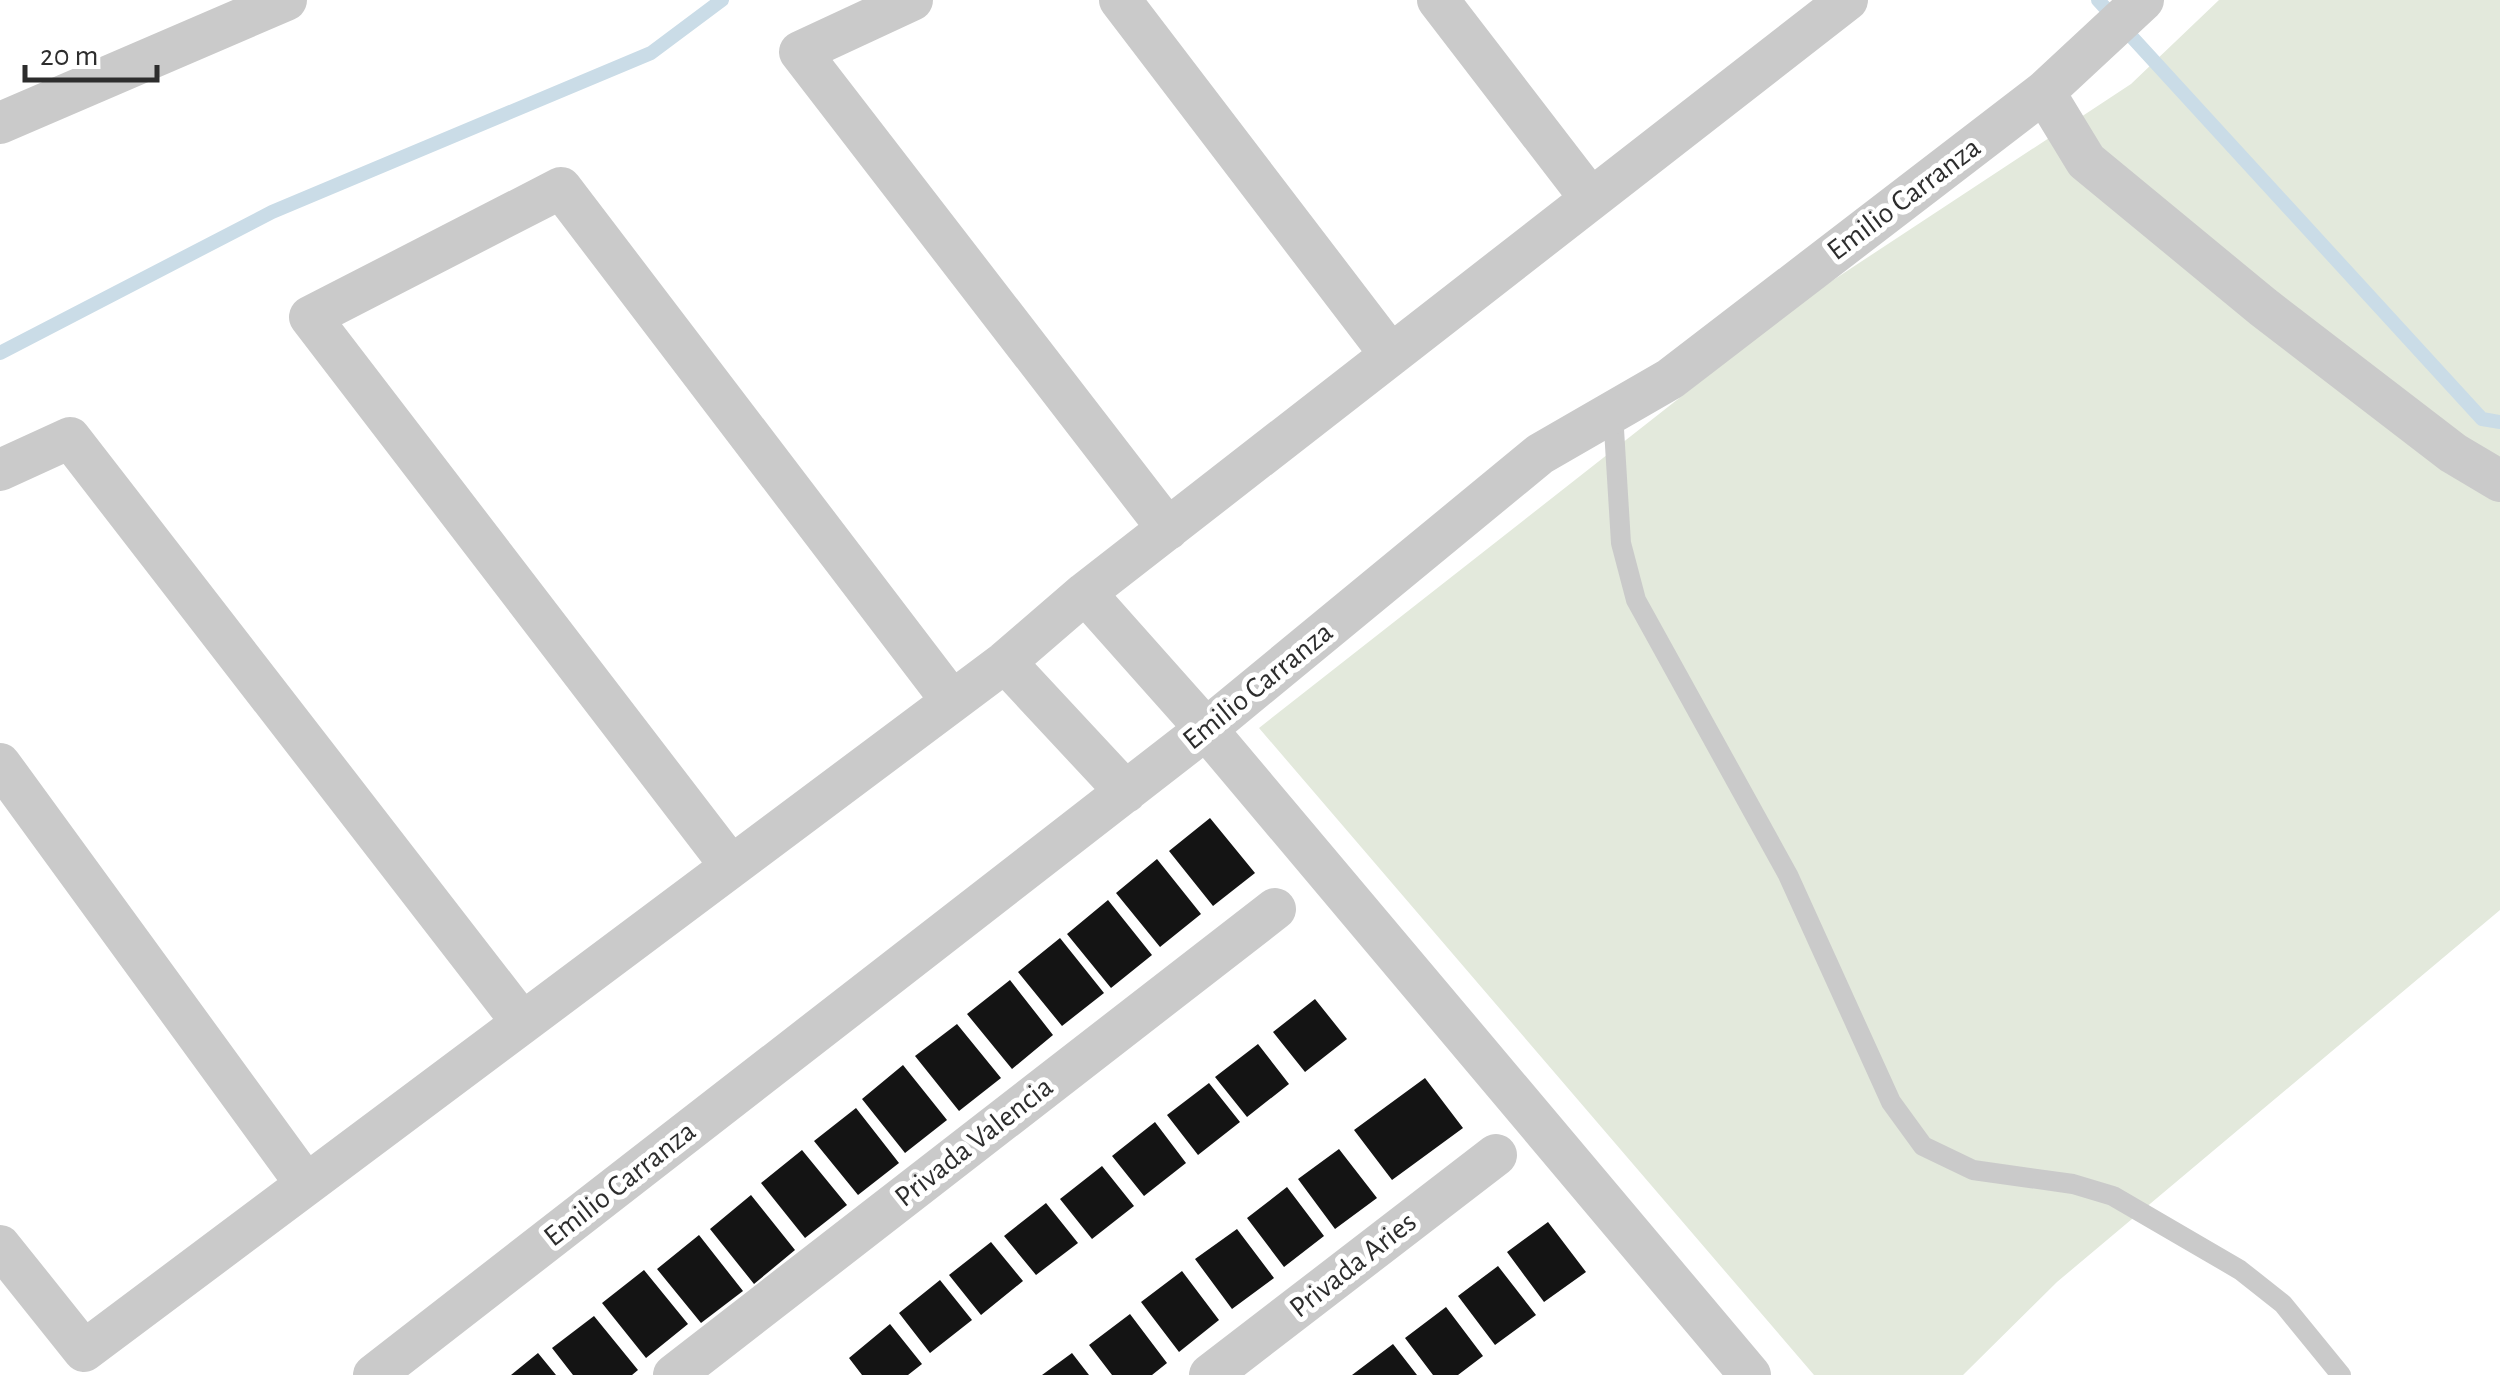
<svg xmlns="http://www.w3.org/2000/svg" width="2500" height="1375" viewBox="0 0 2500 1375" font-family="'Alegreya Sans',sans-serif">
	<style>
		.green { fill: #e3e9dc }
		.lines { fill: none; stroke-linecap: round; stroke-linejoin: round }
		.stream { stroke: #cadce7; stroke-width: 14 }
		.building { fill: #141414 }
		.lane { stroke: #cacaca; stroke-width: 20 }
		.street { stroke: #cacaca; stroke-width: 42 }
		.labels { text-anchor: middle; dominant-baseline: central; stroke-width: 10; stroke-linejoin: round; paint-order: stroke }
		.street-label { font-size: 30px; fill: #2d2d2d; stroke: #fff }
	</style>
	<rect width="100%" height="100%" fill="#fff"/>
	<path class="green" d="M2219,0H2500V910L2057,1282L1963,1375H1814L1259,728L1812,294L2131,84Z"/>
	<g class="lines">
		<path class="stream" d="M2098,0L2482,419L2500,422
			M0,353L272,212L651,53L722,0"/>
	</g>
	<path class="building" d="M1210,818L1255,873L1213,906L1169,851Z
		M1157,859L1201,914L1160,947L1116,893Z
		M1108,900L1152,955L1111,988L1067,934Z
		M1060,938L1104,993L1062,1026L1018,972Z
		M1010,980L1053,1035L1012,1069L967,1014Z
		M1315,999L1347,1039L1305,1072L1273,1032Z
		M957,1024L1001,1078L959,1111L915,1056Z
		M1258,1044L1289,1084L1247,1117L1215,1077Z
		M903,1065L947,1120L905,1153L862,1099Z
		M1425,1078L1463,1128L1392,1180L1354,1130Z
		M1209,1083L1240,1122L1198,1155L1167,1115Z
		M856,1108L899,1163L858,1195L814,1141Z
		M1155,1122L1186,1163L1144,1196L1112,1156Z
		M1339,1149L1377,1198L1335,1229L1298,1179Z
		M802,1150L847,1205L805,1238L761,1183Z
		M1102,1166L1134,1206L1092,1239L1060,1199Z
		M1287,1187L1324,1236L1284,1267L1247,1218Z
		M751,1195L795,1250L754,1284L710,1229Z
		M1046,1203L1078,1243L1036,1275L1004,1236Z
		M1548,1222L1586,1272L1544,1302L1507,1252Z
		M1237,1229L1274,1278L1232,1309L1195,1259Z
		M699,1235L743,1291L701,1323L657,1269Z
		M991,1242L1023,1281L981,1315L949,1275Z
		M1498,1266L1536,1315L1495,1345L1458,1296Z
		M644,1270L688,1324L646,1358L602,1303Z
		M1182,1271L1219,1320L1179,1352L1141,1302Z
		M940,1280L972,1320L930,1353L899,1313Z
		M1446,1307L1483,1356L1458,1375H1433L1405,1338Z
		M1130,1314L1167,1363L1152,1375H1112L1089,1345Z
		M594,1316L638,1370L632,1375H573L552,1348Z
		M890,1324L922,1364L908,1375H862L849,1358Z
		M1393,1344L1417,1375H1352Z
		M538,1353L556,1375H511Z
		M1072,1353L1089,1375H1042Z"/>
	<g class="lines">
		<path class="lane" d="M1613,413L1621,543L1636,600L1788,875L1891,1102L1923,1146L1973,1170L2073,1184L2113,1196L2240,1270L2283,1304L2341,1375"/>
		<path class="street" d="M912,0L800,52L1168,529
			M1120,0L1391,355
			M1438,0L1591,199
			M2044,92L2086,161L2263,307L2453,453L2500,481
			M0,123L286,0
			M0,470L70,438L522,1022
			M1085,593L1206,729L1750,1375
			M1005,662L1126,792
			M0,764L306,1184
			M731,866L310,317L561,188L952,701
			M0,1246L84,1351L1005,662L1085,593L1847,0
			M374,1375L1206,729L1540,454L1670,379L2044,92L2143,0
			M674,1375L1275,909
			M1210,1375L1496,1155"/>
	</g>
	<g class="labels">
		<g class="street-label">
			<text transform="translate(1904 199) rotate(-37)">Emilio Carranza</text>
			<text transform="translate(1258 686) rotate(-39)">Emilio Carranza</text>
			<text transform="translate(974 1142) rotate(-38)">Privada Valencia</text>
			<text transform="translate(620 1184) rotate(-38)">Emilio Carranza</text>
			<text transform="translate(1353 1265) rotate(-38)">Privada Aries</text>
		</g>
	</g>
	<path d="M25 65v15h132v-15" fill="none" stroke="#2d2d2d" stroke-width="5"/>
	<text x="40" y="65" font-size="30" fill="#2d2d2d" stroke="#ffffff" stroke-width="8" paint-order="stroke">20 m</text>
</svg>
